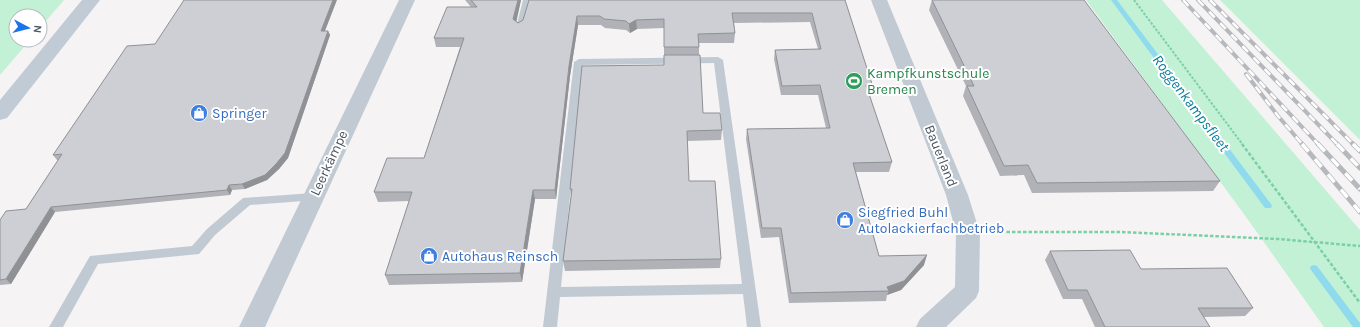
<svg xmlns="http://www.w3.org/2000/svg" width="1360" height="327" viewBox="0 0 1360 327" font-family="Karla,sans-serif">
	<style>
		.green { fill: #c3f1d5 }
		.lines { fill: none; stroke-linecap: round; stroke-linejoin: round }
		.stream { fill: #90daee; fill-rule: evenodd }
		.path-far1 { stroke: #7ad0a6; stroke-width: 2; stroke-dasharray: 2.5 1.5; stroke-linecap: butt }
		.path { stroke: #7ad0a6; stroke-width: 2.5; stroke-dasharray: 3.5 2; stroke-linecap: butt }
		.lane { fill: #c1cad2; fill-rule: evenodd }
		.street { fill: #c1cad2; fill-rule: evenodd }
		.secondary { fill: #c1cbd6; fill-rule: evenodd }
		.rail-far1-casing { stroke: #b5b8bd; stroke-width: 4 }
		.rail-casing { stroke: #b5b8bd; stroke-width: 5 }
		.rail-far1 { stroke: #fff; stroke-width: 2.5; stroke-dasharray: 8; stroke-linecap: butt }
		.rail { stroke: #fff; stroke-width: 3.5; stroke-dasharray: 10; stroke-linecap: butt }
		.wall { fill: #b0b2b7 }
		.shaded-wall { fill: #909195 }
		.building { fill: #cdcfd5; stroke: #909195 }
		.labels { text-anchor: middle; dominant-baseline: central; stroke-width: 4; stroke-linejoin: round; paint-order: stroke }
		.leisure-label { font-size: 14px; fill: #27864d; stroke: #fff; text-anchor: start }
		.shop-label { font-size: 14px; fill: #366cbe; stroke: #fff; text-anchor: start }
		.street-label { font-size: 14px; fill: #4a5661; stroke: #fff }
		.water-label { font-size: 15px; font-style: italic; fill: #0c7c9b; stroke: #fff }
	</style>
	<rect width="100%" height="100%" fill="#f5f3f3"/>
	<path class="green" d="M0,0H64L40,28V16H16V40H30L0,75Z
		M1086,0H1162L1360,230V327H1324L1244,214Z
		M1220,0H1360V140Z"/>
	<g class="lines">
		<path class="stream" d="M1111,0H1117L1271,204L1272,206L1271,208H1265Z
			M1314,265L1317,266L1360,323V327H1353L1311,270L1310,268L1311,266Z"/>
		<path class="path-far1" d="M1134,0L1243,145"/>
		<path class="path" d="M1242,144L1360,303
			M990,232H1122L1278,239L1360,246"/>
		<path class="lane" d="M523,0H531L524,28L520,31L516,28Z
			M718,57L723,60L761,327H747L743,294L560,297L557,327H543L574,62L579,59ZM714,63L742,284L561,287L583,65Z
			M313,193L317,194L319,197L317,200L250,205L215,235L199,254L98,264L63,327H49L90,256L192,246L207,229L243,198Z"/>
		<path class="street" d="M399,0H415L265,327H239Z
			M871,0H887L968,195L980,233L979,291L976,298L946,327H916L920,319L955,287L956,233L946,195Z"/>
		<path class="secondary" d="M82,0H100L7,118L0,120V100Z"/>
		<defs>
			<path id="rail-far1" d="M1183,0L1319,145
				M1198,0L1338,145
				M1210,0L1354,145
				M1246,74L1278,116L1303,145"/>
			<path id="rail" d="M1302,144L1360,212
				M1318,144L1360,189
				M1337,144L1360,168
				M1353,144L1360,151"/>
		</defs>
		<use href="#rail-far1" class="rail-far1-casing"/>
		<use href="#rail" class="rail-casing"/>
		<use href="#rail-far1" class="rail-far1"/>
		<use href="#rail" class="rail"/>
	</g>
	<path class="wall" d="M465,0H521L516,21L518,23L523,20L529,0H845L872,84L869,94L892,162L889,172H856L879,256L924,265L901,290L887,295L886,301L789,303L779,237L761,238L746,139L747,129L826,128L818,95H781L774,59L775,50L818,49L810,22L734,23L735,33L734,43H699V55L703,113L722,130L721,140L687,141L689,181L721,259L720,268L565,271L563,261L571,196L570,189L664,65V28L637,29L630,33L626,30L605,28L601,25H578L570,76L556,199H535L522,282L389,285L385,275L409,201L378,202L374,192L424,158L460,47H436L434,38L471,7Z
		M932,0L1220,181L1213,191L1032,193L1024,175L1000,176L963,96L966,86L929,10Z
		M328,31L330,35L288,158L279,169L267,180L245,189L232,190L230,195L55,212L11,284L0,285V220L26,209L59,160H57L53,155L155,44Z
		M1050,251L1141,269L1253,308L1245,316L1204,317L1210,327H1095L1082,299H1063L1045,260Z"/>
	<path class="shaded-wall" d="M333,0H337L323,36L321,31Z
		M518,0H521L515,28L513,19Z
		M577,16L578,25L570,76L556,199L555,190L569,66Z
		M636,20L637,29L630,33L629,24Z
		M328,31L330,35L288,158L279,169L267,180L245,189L242,184Z
		M229,185L232,190L230,195L227,190Z
		M533,190L535,199L522,282L520,273Z
		M51,207L55,212L11,284L6,279Z
		M927,255L924,265L901,290L887,295L889,291L887,287Z"/>
	<path class="building" d="M184,0H333L321,31H328L285,153L276,164L265,175L242,184L229,185L227,190L51,207L6,279L0,280V220L6,211L26,209L62,154L53,155L127,46L155,44Z
		M471,0H518L513,19L518,23L523,20L529,0H845L872,84L866,85L892,162L853,163L879,256L927,255L904,281L887,287L889,291L791,293L781,228H762L747,129L830,128L820,85L782,86L775,50L821,49L812,13H732L735,33L698,34L699,47H664V19L636,20L629,24L626,21L604,19L600,16H577L569,66L555,190H533L520,273L385,275L412,192H374L387,158H424L464,38H434L447,7H477Z
		M932,0H1084L1220,181L1037,183L1028,165L1004,166L967,86H974Z
		M664,55H700L703,113H720L722,130L687,131L689,181H715L721,259L563,261L572,189H570L582,66L664,65Z
		M1130,250L1141,269L1227,268L1253,308H1198L1210,327H1105L1087,290H1068L1050,251Z"/>
	<defs>
		<symbol id="stadium-disc" viewBox="-11 -11 22 22"><circle r="9.5" fill="#2e9e5b" stroke="#fff"/><path d="M0-5a6.5 5 0 1 0 0 10a6.5 5 0 1 0 0-10ZM-3.5-1.8h7v3.6h-7Z" fill="#fff"/></symbol>
		<symbol id="shop-disc" viewBox="-11 -11 22 22"><circle r="9.5" fill="#3f7fe0" stroke="#fff"/><path d="M-5-2.5h2.3a2.7 3.5 0 0 1 5.4 0H5L5.5 6h-11ZM-1.5-2.5h3a1.5 2.3 0 0 0-3 0Z" fill="#fff"/></symbol>
	</defs>
	<g fill-rule="evenodd">
		<use href="#stadium-disc" x="844" y="71" width="20" height="20"/>
		<use href="#shop-disc" x="189" y="103" width="20" height="20"/>
		<use href="#shop-disc" x="835" y="210" width="20" height="20"/>
		<use href="#shop-disc" x="419" y="246" width="20" height="20"/>
	</g>
	<g class="labels">
		<g class="leisure-label">
			<text x="867" y="73">Kampfkunstschule<tspan x="867" dy="16">Bremen</tspan></text>
		</g>
		<g class="shop-label">
			<text x="212" y="113">Springer</text>
			<text x="858" y="212">Siegfried Buhl<tspan x="858" dy="16">Autolackierfachbetrieb</tspan></text>
			<text x="442" y="256">Autohaus Reinsch</text>
		</g>
		<g class="street-label">
			<text transform="translate(941 156) rotate(68)">Bauerland</text>
			<text transform="translate(329 163) rotate(-65)">Leerkämpe</text>
		</g>
		<g class="water-label">
			<text transform="translate(1191 103) rotate(53)">Roggenkampsfleet</text>
		</g>
	</g>
	<g transform="translate(28 28) rotate(97)"><circle r="19" fill="#ffffff" stroke="#b7bbc0"/>
	<path d="M0-3L7 15L0 10L-7 15Z" fill="#1a73e8"/>
	<text y="-6" font-size="11" font-weight="bold" text-anchor="middle" fill="#4a5661">N</text>
	</g>
</svg>
